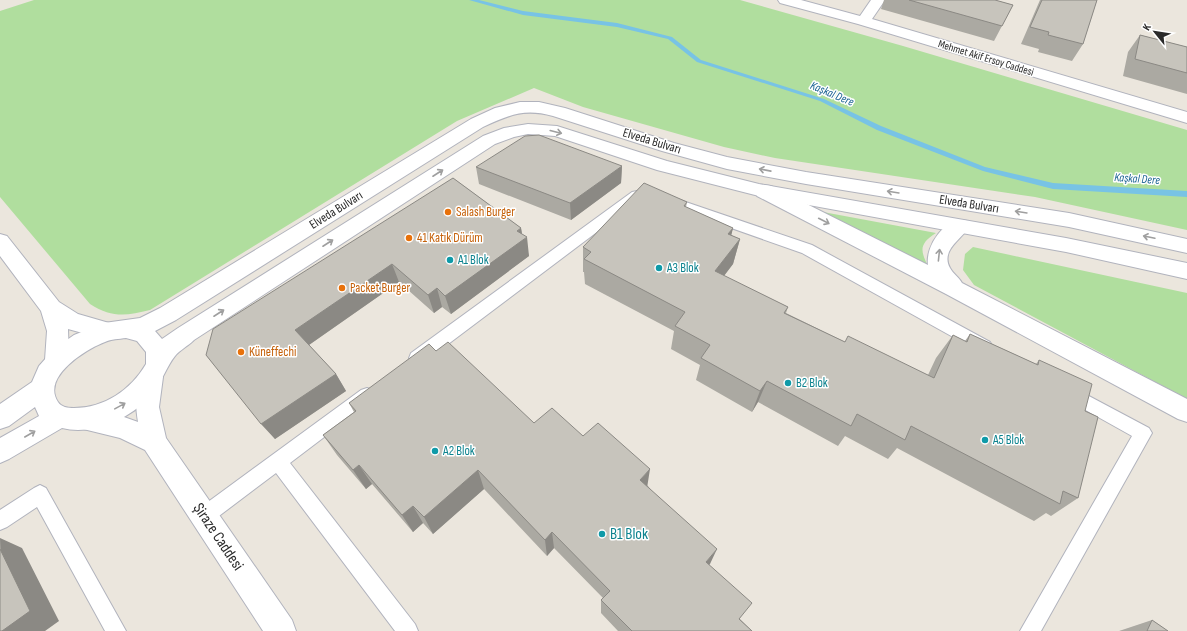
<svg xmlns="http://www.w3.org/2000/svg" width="1187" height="631" viewBox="0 0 1187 631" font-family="'Sofia Sans Condensed',sans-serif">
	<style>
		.green { fill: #b0de9e }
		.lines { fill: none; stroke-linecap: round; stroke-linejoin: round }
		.stream { fill: #78c3e5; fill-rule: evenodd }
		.service-casing { stroke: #b1b3bd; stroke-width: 2 }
		.minor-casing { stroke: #b1b3bd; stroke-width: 2 }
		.secondary-casing { stroke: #b1b3bd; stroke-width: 2 }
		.service { fill: #fff; fill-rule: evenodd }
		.minor { fill: #fff; fill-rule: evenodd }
		.secondary { fill: #fff; fill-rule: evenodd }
		.wall { fill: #aba9a2 }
		.shaded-wall { fill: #8b8984 }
		.building { fill: #c7c4bc; stroke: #8b8984 }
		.oneway { stroke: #9f9f9f }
		.food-dot { fill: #e8710a; stroke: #fff; stroke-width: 1.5 }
		.culture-dot { fill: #0f9aa8; stroke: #fff; stroke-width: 1.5 }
		.labels { text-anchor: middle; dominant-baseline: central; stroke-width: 3; stroke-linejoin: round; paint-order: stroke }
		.far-street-label { font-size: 11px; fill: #2a2a2a; stroke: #fff }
		.far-water-label { font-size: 12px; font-style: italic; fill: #186191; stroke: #fff }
		.street-label { font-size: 13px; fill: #2a2a2a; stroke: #fff }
		.food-label { font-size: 13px; fill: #c56008; stroke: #fff; text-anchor: start }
		.culture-label { font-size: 13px; fill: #0d838f; stroke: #fff; text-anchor: start }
		.near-culture-label { font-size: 16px; fill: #0d838f; stroke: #fff; text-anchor: start }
		.near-street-label { font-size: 16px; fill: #2a2a2a; stroke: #fff }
	</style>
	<rect width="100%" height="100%" fill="#ebe6dd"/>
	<path class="green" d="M34,0H740L903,46L1187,130V230L1035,197L775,158L724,147L583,107L534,88L457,121L150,310C126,316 112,318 90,304L0,197V11Z
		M823,212L936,233C917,245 921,252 930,270Z
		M973,247L1187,293V399L974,285L963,270L965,254Z"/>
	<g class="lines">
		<path class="stream" d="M469,0H479L523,11L617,23L672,37L701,60L824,99L881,126L985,167L1053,183L1187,191V197L1053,189L983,171L877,130L820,101L697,62L668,39L617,27L523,15Z"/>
		<defs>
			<path id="service" d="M637,191L642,192L643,195L642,198L423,363L417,365L411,363L409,358L411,353L632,192Z
				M671,197L812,245L990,342L993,347L990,352L985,353L980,352L802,253L666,205L664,202L666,199Z
				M1070,386L1149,428L1152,433L1041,631H1020L1132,436L1064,398L1062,393L1064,388Z
				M367,388L373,390L375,395L373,400L290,463L415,624L418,631H395L276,473L211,522L204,525L197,522L195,516L197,510L361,390Z
				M40,485L46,488L126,631H105L37,507L7,527L0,530V510L34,488Z"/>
			<path id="minor" d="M778,0H801L860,16L871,0H885L872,19L1187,112V123L858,24L780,3Z
				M764,185L771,186L928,265C925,246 946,215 967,221L970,226C962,239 940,250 950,268C953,274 959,277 962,283L1187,399V422L1178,419L946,294L757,196L755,191L757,186Z
				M0,234L7,236L59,302L78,314L116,325L119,331L116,337L108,340L68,329L69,360L65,367L57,370L49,367L45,360L47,331L41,311L0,256Z
				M151,367L159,370L163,377L159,407L166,438L292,620L296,631H263L145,450L120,438L75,427L72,419L75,411L84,408L124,417L138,422C135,405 135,386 143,370Z"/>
			<path id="secondary" d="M520,102H539L565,108L674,143L727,157L806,172L1069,213L1187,239V253L1069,227L806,184L727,169L662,151L553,116C524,108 509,115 483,127L176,320L155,331L162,339L178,328L483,136L504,128L528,124L557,126L667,161L759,184L1066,238L1187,263V279L1066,252L759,196L657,170L555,136L528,134L514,137L495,144L194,340C188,346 180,350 175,356C166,367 162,382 153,393C133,418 93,436 62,428L9,459L0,463V438L39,416L35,407L9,426L0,429V404L32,382L39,366L54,349L74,335L104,323L140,318L160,308L471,119L495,108ZM126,338L137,341L146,352V364C131,390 104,408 74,408C68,408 61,407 58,402C41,377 86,349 105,342C111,339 119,339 126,338Z"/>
		</defs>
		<use href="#service" class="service-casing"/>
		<use href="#minor" class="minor-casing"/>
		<use href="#secondary" class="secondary-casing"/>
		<use href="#service" class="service"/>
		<use href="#minor" class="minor"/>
		<use href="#secondary" class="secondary"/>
	</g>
	<path class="wall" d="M884,0H995L1013,5L994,41L881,9Z
		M1040,0H1097L1083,44L1072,61L1038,52L1039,49L1021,44Z
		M1140,35L1187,47V94L1123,76L1128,52Z
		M622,166L621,183L571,220L479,184L476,167Z
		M453,178L521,228L522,234L529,256L451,314L442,307L434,313L399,282L309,345L336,374L346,391L275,439L206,355Z
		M687,202L686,207L733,228L731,235L740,239L733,264L724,276L788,307L786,313L845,342L928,375L936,358L953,335L965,341L970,334L1036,364L1039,360L1085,411L1078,498L1051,516L1046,513L1034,521L897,448L888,459L845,436L838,446L758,402L752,412L696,380L700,365L671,349L674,331L585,284L584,272H583V247Z
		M436,351L534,423L583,436L648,486L709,565L740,619L752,631H618L601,613V600L603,598L554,548L547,556L484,489L433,534L423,523L413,532L372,484L366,489L337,455L323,435L354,412L349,403Z
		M1152,620L1168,631H1119Z"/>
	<path class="shaded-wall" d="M622,166L621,183L571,220L570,203Z
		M521,228L523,240L527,237L529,256L451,314L445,296Z
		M733,228L727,253L728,234Z
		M740,239L733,264L709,295L715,271Z
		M392,264L399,282L306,347L295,330Z
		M437,288L442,307L434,313L428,295Z
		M336,374L346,391L275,439L261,424Z
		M767,381L758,402L752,412L760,391Z
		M359,465L372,484L366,489L353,470Z
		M650,469L647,488L640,480Z
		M478,470L484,489L433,534L424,517Z
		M413,506L423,523L413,532L402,515Z
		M552,532L554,548L547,556L545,540Z
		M0,538L22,548L59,621L45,631H2Z
		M717,549L710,564L700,577L706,562Z"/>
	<path class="building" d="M909,0H995L1013,5L1002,26Z
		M1042,0H1097L1083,44L1048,35L1049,32L1030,27Z
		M1140,35L1187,47V73L1135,59Z
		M539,135L622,166L570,203L476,167L525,136Z
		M453,178L521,228L517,231L527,237L445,296L437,288L428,295L392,264L295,330L336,374L261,424L206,355L213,329Z
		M644,183L687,202L684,206L733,228L728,234L740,239L715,271L788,307L784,313L845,342L848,336L934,378L953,335L967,342L970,334L1038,365L1039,360L1092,384L1085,411L1098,417L1078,498L1063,491L1060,504L911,426L905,440L857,414L851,426L767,381L760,391L701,358L710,345L675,326L685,312L584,259L591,252L583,247Z
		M448,342L534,423L552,408L583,436L598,423L650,469L640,480L717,549L706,562L752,603L739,619L752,631H632L601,600L610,591L552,532L545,540L478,470L424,517L413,506L402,515L359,465L353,470L323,435L356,411L349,403L429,344L436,351Z
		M0,549L30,611L2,631H0Z
		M1152,620L1168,631H1147Z"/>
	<defs><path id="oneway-shaft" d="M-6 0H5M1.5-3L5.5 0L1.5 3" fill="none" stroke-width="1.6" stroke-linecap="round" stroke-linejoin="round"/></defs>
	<g class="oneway">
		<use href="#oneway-shaft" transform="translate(556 132) rotate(14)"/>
		<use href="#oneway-shaft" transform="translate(765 170) rotate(-169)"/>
		<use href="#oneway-shaft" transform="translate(438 173) rotate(-33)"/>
		<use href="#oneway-shaft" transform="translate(893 192) rotate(-171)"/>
		<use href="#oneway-shaft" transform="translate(1021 212) rotate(-171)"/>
		<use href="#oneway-shaft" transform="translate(824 221) rotate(27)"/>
		<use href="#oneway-shaft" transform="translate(1149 237) rotate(-168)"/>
		<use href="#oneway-shaft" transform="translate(328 243) rotate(-33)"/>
		<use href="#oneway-shaft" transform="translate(939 255) rotate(-84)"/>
		<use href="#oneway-shaft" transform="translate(219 313) rotate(-33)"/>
		<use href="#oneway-shaft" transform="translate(120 406) rotate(-29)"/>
		<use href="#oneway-shaft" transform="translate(30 434) rotate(-30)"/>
	</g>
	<g class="food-dot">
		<circle cx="448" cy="212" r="4"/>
		<circle cx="409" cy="238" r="4"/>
		<circle cx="342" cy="288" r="4"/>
		<circle cx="241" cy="352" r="4"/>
	</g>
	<g class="culture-dot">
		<circle cx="450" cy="260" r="4"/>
		<circle cx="659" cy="268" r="4"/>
		<circle cx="788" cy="383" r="4"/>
		<circle cx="985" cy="440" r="4"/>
		<circle cx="435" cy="451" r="4"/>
		<circle cx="602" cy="534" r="4"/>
	</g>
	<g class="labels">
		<g class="far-street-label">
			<text transform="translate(986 58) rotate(17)">Mehmet Akif Ersoy Caddesi</text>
		</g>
		<g class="far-water-label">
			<text transform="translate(832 94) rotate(23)">Kaşkal Dere</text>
			<text transform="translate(1137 179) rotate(4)">Kaşkal Dere</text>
		</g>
		<g class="street-label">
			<text transform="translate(652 141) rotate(17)">Elveda Bulvarı</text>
			<text transform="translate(969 204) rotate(9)">Elveda Bulvarı</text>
			<text transform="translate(336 210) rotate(-32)">Elveda Bulvarı</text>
		</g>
		<g class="food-label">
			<text x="456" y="212">Salash Burger</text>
			<text x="417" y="238">41 Katık Dürüm</text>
			<text x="350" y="288">Packet Burger</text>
			<text x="249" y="352">Küneffechi</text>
		</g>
		<g class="culture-label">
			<text x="458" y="260">A1 Blok</text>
			<text x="667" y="268">A3 Blok</text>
			<text x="796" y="383">B2 Blok</text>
			<text x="993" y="440">A5 Blok</text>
			<text x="443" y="451">A2 Blok</text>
		</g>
		<g class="near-culture-label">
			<text x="610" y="534">B1 Blok</text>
		</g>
		<g class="near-street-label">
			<text transform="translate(218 537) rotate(56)">Şiraze Caddesi</text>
		</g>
	</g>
	<g transform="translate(1155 32) rotate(300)" stroke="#ffffff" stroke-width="3" paint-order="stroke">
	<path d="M0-3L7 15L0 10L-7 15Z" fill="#2a2a2a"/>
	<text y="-6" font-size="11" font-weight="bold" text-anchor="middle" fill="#2a2a2a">K</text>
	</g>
</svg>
